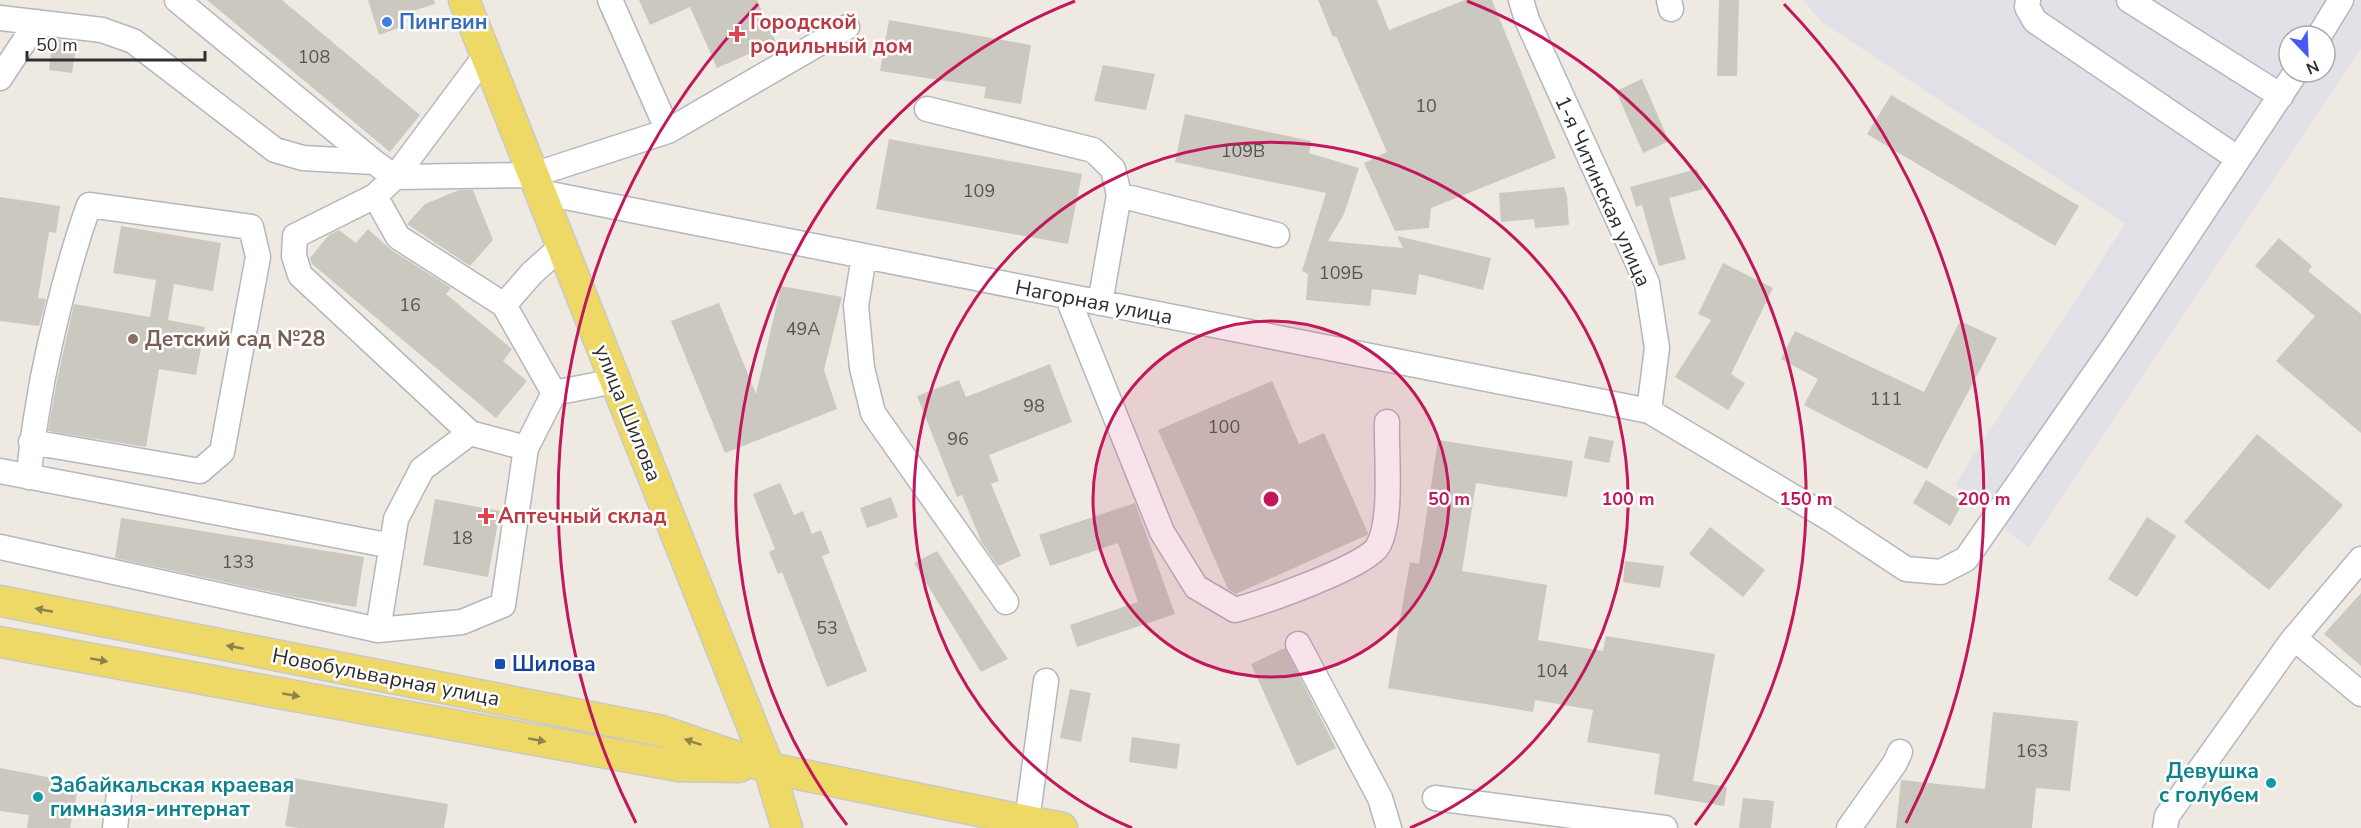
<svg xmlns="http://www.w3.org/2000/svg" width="2361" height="828" viewBox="0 0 2361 828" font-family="'Nunito Sans',sans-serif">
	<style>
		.industrial { fill: #e3e1e8; fill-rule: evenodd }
		.building { fill: #cac8bf }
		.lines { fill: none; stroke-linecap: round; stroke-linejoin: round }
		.minor-casing { stroke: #b4b6c0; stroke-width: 27 }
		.major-casing { stroke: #c9c9c9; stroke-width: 33 }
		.minor { stroke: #fff; stroke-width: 24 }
		.major { stroke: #eed966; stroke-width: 30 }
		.oneway { fill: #8e844a }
		.ring { fill: none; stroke: #c2185b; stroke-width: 3 }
		.shop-dot { fill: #3f7fe0; stroke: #fff; stroke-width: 2 }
		.health-dot { fill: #e0444e; stroke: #fff; stroke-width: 2 }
		.education-dot { fill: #8d6e63; stroke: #fff; stroke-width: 2 }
		.transit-dot { fill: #1a4fb4; stroke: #fff; stroke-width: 2 }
		.culture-dot { fill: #0f9aa8; stroke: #fff; stroke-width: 2 }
		.labels { text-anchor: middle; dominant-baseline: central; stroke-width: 5; stroke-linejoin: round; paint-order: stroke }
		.number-label { font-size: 18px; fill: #555452 }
		.shop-label { font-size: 21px; font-weight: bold; fill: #366cbe; stroke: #fff; text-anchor: start }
		.health-label { font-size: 21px; font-weight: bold; fill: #be3a42; stroke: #fff; text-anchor: start }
		.street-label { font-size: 21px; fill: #2e2e2e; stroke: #fff }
		.education-label { font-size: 21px; font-weight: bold; fill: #785e54; stroke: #fff; text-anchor: start }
		.transit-label { font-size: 21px; font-weight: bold; fill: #164399; stroke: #fff; text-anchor: start }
		.culture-label { font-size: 21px; font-weight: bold; fill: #0d838f; stroke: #fff; text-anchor: end }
		.centre { fill: #c2185b; stroke: #fff; stroke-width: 3 }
		.ring-label { font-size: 18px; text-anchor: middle; font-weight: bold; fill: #c2185b; stroke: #fff; stroke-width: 5; stroke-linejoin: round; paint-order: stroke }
	</style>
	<rect width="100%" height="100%" fill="#eeeae1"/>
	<path class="industrial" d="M1802,0H2361V48L2028,548L1955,484L2125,224L1823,23ZM2289,36H2325V72H2289Z"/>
	<path class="building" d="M207,0H282L420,115L390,152Z
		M368,0H434L435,4L397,16L401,27L379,35Z
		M639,0H757L776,42L717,68L690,7L650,25Z
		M1318,0H1377L1389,30L1465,0H1492L1556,158L1431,208L1429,228L1395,231L1364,163L1387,152L1336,36L1333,37Z
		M1719,0H1739L1737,76H1717Z
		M889,20L1031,45L1021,104L984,98L986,87L880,71Z
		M53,39L77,41L72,73L49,70Z
		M1103,65L1155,74L1146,110L1094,101Z
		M1642,79L1669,141L1643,153L1616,91Z
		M1891,95L2079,206L2055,246L1867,134Z
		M1185,114L1311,141L1309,153L1359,168L1344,214L1328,241L1403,248L1397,236L1491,258L1483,290L1419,274L1416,295L1372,289L1370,306L1306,300L1308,274L1302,271L1326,193L1175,162Z
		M889,139L1082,174L1068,244L876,209Z
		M1697,169L1703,189L1669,198L1686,259L1659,266L1642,205L1636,207L1630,187Z
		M1564,187L1567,196L1569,225L1535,228L1534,219L1501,222L1499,193Z
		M459,190H473L493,240L470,266L407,224L425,204Z
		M0,197L60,206L56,233L49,232L38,298L46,299L39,326L0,321Z
		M121,226L221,243L213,291L174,284L168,320L205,327L196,375L159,369L146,447L48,431L57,380L74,304L150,317L156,280L113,273Z
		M368,229L390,249L451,288L446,294L512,349L503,361L527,381L496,418L312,264L310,258L329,235L339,230L356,243Z
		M2279,238L2312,266L2308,271L2361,314V433L2276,361L2315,316L2255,266Z
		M1723,263L1773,288L1731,374L1745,383L1728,410L1675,377L1711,320L1698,314Z
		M781,286L842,297L824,370L837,409L725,453L671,321L719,303L756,394Z
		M1960,321L1997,338L1927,469L1804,405L1818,379L1781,359L1795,331L1924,392Z
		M1050,364L1072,422L989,455L999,481L991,484L1021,556L998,566L982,543L962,495L957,497L917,396L959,380L966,397Z
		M1272,381L1299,444L1324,433L1368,533L1367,535L1236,594L1228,589L1158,430Z
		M2257,434L2343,505L2269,590L2184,522Z
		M1589,436L1614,441L1609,463L1584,458Z
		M1438,440L1573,461L1567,497L1476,483L1462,571L1547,585L1538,640L1603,651L1606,636L1715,654L1693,781L1727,787L1724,806L1654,794L1660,754L1587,742L1593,710L1535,700L1533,712L1388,688L1410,562L1419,564Z
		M1926,480L1963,502L1950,526L1913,503Z
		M780,483L794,515L803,511L812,534L821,530L830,553L822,556L867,671L827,687L782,572L778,574L769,552L775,549L753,494Z
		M891,497L898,517L867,528L860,508Z
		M435,499L500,511L488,577L423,565Z
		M1135,503L1175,614L1077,647L1070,625L1138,602L1118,543L1050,566L1039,535Z
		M2147,517L2176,536L2137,597L2108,579Z
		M121,518L364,557L356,607L294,597L115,558Z
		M1710,527L1765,570L1743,597L1689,554Z
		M937,551L952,574L1008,659L981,672L914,563Z
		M1625,561L1664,566L1660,588L1623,582Z
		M2361,593V666L2324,634Z
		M1285,648L1336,748L1297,766L1251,664Z
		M1070,689L1091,693L1081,742L1060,738Z
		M1993,712L2078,721L2070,791L2036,788L2032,828H1896L1901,780L1985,789Z
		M1132,737L1180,744L1177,769L1129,762Z
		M0,768L79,783L70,828H27L29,815L0,811Z
		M293,778L448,804L444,828H299L285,826Z
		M1743,798L1774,801L1771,828H1739Z"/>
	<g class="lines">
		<defs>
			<path id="minor" d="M177,0L374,162L395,177L533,175L668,131L847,27
				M610,0L668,131
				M1521,0L1527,20L1647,283L1657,348L1649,411L1832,520L1906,569L1941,572L1966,559L2116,343L2296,72
				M1669,0L1671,9
				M2028,0L2027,7L2035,21L2237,158
				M2129,0L2281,96
				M0,18L102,30L133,41L275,150L303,158L374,162
				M2319,36L2341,0
				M486,55L395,177L375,196L295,236L294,256L300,275L470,433L526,448L554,393
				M0,78L37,22
				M927,109L1093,150L1113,169L1119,195L1100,303
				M540,192L1649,411
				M1119,195L1277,235
				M375,196L398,237L504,305L554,393L615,381
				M864,256L856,306L862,368L873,413L1006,602
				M1067,296L1162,532L1196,587L1235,610C1261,603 1368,566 1378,546C1393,520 1386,454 1387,422
				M504,305L532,273L561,247
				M0,471L392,546
				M29,477C31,443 37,411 43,377C55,318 69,261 89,205L251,227L258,257L222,452L200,471L31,442
				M0,547L378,630L462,622L503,605L526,448
				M378,630L396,519L422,469L470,433
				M2294,638L2361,694
				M1298,644L1380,798L1389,828
				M1435,798L1665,828
				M1027,821L1046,681
				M115,828L119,794
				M1849,828L1895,763L1900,752
				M2165,828L2167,816L2291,642L2361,559"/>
			<path id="major" d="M464,0L769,768L787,828
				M0,601L662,731L769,768L1062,828
				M0,642L678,766L739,767"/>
		</defs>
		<use href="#minor" class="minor-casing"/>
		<use href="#major" class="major-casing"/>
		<use href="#minor" class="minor"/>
		<use href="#major" class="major"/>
	</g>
	<defs><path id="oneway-solid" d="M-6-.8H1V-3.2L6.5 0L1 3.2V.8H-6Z" transform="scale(1.5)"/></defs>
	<g class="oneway">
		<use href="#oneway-solid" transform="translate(44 610) rotate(-169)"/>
		<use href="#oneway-solid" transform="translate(235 647) rotate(-169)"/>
		<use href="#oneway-solid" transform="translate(99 660) rotate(10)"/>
		<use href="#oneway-solid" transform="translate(291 695) rotate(10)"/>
		<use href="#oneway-solid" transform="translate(537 740) rotate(10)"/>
		<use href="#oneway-solid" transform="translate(693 742) rotate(-161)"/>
	</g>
	<circle cx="1271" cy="499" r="178" fill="#c2185b" fill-opacity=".12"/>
	<g class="ring">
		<circle cx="1271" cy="499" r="178"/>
		<path d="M1132 828A357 357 0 1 1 1410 828"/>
		<path d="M847 825A535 535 0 0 1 1075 1M1467 1A535 535 0 0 1 1695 825"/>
		<path d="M636 823A713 713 0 0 1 758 4M1784 4A713 713 0 0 1 1906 823"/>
	</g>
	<circle class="shop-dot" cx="387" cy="22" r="6"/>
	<g class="health-dot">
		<path d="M734 25h6v6h6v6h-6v6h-6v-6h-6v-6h6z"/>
		<path d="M483 507h6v6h6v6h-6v6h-6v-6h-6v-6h6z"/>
	</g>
	<circle class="education-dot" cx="133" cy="339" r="6"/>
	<rect class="transit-dot" x="494" y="658" width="12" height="12" rx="3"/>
	<g class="culture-dot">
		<circle cx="2271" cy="783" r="6"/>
		<circle cx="38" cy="797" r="6"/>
	</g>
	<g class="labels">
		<g class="number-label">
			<text x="314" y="57">108</text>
			<text x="1426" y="106">10</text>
			<text x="1243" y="151">109В</text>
			<text x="979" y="191">109</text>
			<text x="1341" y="273">109Б</text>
			<text x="410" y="305">16</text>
			<text x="803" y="329">49А</text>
			<text x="1886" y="399">111</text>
			<text x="1034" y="406">98</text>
			<text x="1224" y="427">100</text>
			<text x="958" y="439">96</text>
			<text x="462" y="538">18</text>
			<text x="238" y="562">133</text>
			<text x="827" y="628">53</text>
			<text x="1552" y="671">104</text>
			<text x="2032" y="751">163</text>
		</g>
		<g class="shop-label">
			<text x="399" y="22">Пингвин</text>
		</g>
		<g class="health-label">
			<text x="750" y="22">Городской<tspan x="750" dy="24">родильный дом</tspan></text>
			<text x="498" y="516">Аптечный склад</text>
		</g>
		<g class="street-label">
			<text transform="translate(1603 191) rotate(66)">1-я Читинская улица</text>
			<text transform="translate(1094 302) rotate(11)">Нагорная улица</text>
			<text transform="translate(628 413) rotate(68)">улица Шилова</text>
			<text transform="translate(386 677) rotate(11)">Новобульварная улица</text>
		</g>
		<g class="education-label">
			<text x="145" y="339">Детский сад №28</text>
		</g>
		<g class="transit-label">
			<text x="512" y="664">Шилова</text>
		</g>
		<g class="culture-label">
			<text x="2259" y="771">Девушка<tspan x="2259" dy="24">с голубем</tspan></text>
			<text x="50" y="785" text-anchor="start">Забайкальская краевая<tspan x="50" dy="24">гимназия-интернат</tspan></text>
		</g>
	</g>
	<circle cx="1271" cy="499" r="9" class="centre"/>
	<g class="ring-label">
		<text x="1449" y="505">50 m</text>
		<text x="1628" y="505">100 m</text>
		<text x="1806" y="505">150 m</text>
		<text x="1984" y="505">200 m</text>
	</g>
	<g transform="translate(2307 54) rotate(157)"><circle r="28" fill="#ffffff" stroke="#ababab" stroke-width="1.5"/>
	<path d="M0-4.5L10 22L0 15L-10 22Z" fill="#4659f6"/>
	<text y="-9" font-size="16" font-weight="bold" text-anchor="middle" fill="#2e2e2e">N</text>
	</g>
	<path d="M27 51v9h178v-9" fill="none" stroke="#2e2e2e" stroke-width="3"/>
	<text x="36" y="51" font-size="18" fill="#2e2e2e" stroke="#ffffff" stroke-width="4.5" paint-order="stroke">50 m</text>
</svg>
